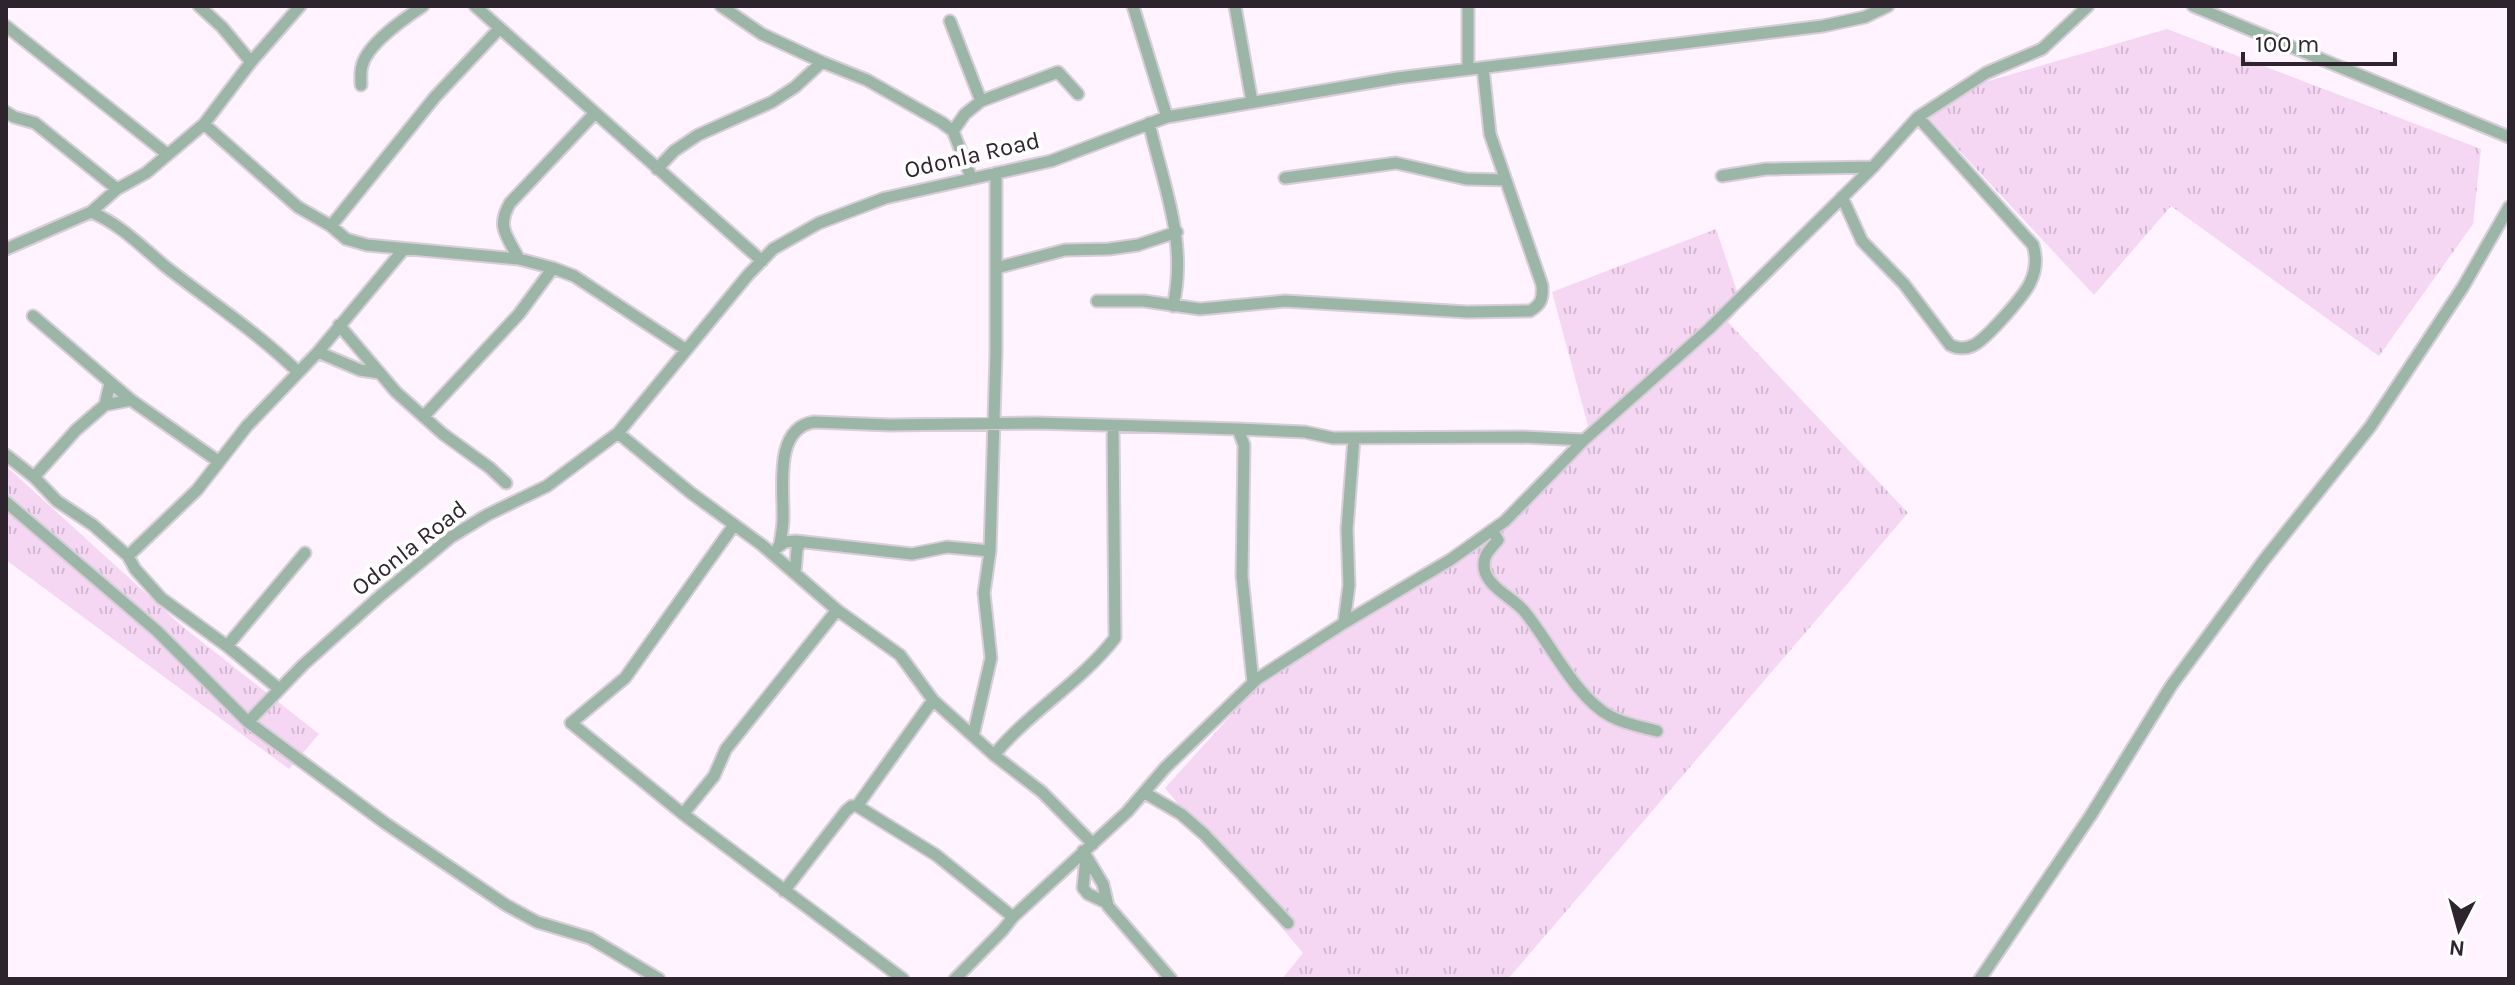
<svg xmlns="http://www.w3.org/2000/svg" width="2515" height="985" viewBox="0 0 2515 985" font-family="Karla,sans-serif">
	<style>
		.grass { fill: url(#grass-tufts) }
		.lines { fill: none; stroke-linecap: round; stroke-linejoin: round }
		.minor-casing { stroke: #d9ced8; stroke-width: 15 }
		.minor { stroke: #9bb6a7; stroke-width: 11 }
		.labels { text-anchor: middle; dominant-baseline: central; stroke-width: 8; stroke-linejoin: round; paint-order: stroke }
		.street-label { font-size: 24px; fill: #2e242d; stroke: #fff }
	</style>
	<defs>
		<pattern id="grass-tufts" width="24" height="20" patternUnits="userSpaceOnUse" patternTransform="scale(2)"><rect width="24" height="20" fill="#f5d7f4"/><path d="M3 7l-1-3M5 7V3M7 7l1-3M15 17l-1-3M17 17v-4M19 17l1-3" fill="none" stroke="#d2b8d2"/></pattern>
	</defs>
	<rect width="100%" height="100%" fill="#fef3fe"/>
	<path class="grass" d="M2167,29L2481,149L2473,224L2379,356L2171,206L2094,295L1927,116L1985,82Z
		M1716,229L1742,306L1728,322L1908,513L1508,979H1282L1303,953L1165,788L1260,683L1382,599L1450,556L1509,513L1588,426L1552,292Z
		M6,466L183,627L319,734L289,769L6,560Z"/>
	<g class="lines">
		<defs>
			<path id="minor" d="M199,6L222,27L251,62
				M475,6L762,261
				M721,6L762,34L822,62L867,80L941,122L953,131L971,177
				M1133,6L1167,117
				M1235,6L1252,102
				M2193,6L2509,137
				M950,21L981,101L965,114L953,131
				M6,26L167,154
				M1468,69V6
				M361,85C361,79 360,72 362,66C367,44 405,18 423,6
				M981,101L1058,72L1078,94
				M6,112L14,117L35,123L117,189
				M1149,123C1163,184 1188,242 1173,306
				M204,124L298,207L331,226L346,239L367,245L519,259L553,268L574,276L685,349
				M657,169L674,151L698,135L772,102L795,87L822,62
				M1722,176L1766,169L1873,167
				M1285,178L1396,163L1466,179L1506,180
				M1842,197L1862,241L1904,284L1950,345C1958,349 1966,349 1974,345C1987,338 2024,296 2030,283C2036,271 2037,258 2033,245L1918,117
				M91,212C120,224 142,247 166,267C211,302 258,333 298,372
				M331,226L435,97L499,29
				M6,249L91,212L117,189L146,173L204,124L251,62L300,6
				M519,259C507,236 496,227 510,203L594,114
				M996,268L1065,250L1109,249L1138,245L1177,232
				M1097,301H1144L1200,309L1285,301L1467,312L1530,311C1542,304 1543,298 1542,285L1490,134L1483,68
				M33,316L131,400L218,461
				M339,325L396,392L443,434L490,468L506,483
				M318,352L360,370L380,373
				M110,383L105,405L131,400
				M425,415L519,314L553,268
				M1238,429L1244,445L1242,576L1253,683
				M618,433L691,493L762,545L837,610L900,655L933,700L994,755L1042,792L1093,844
				M6,455L34,477L57,501L93,525L128,556L135,569L161,598L227,646L278,688
				M34,477L76,430L105,405
				M6,502L157,631L248,722L385,823L506,905L537,922L590,938L659,979
				M734,525L625,678L571,723L683,814L903,979
				M1492,530L1498,540C1489,550 1481,557 1485,572C1491,589 1513,598 1524,611C1550,642 1575,697 1610,716C1624,724 1642,727 1657,731
				M780,544C781,536 783,528 783,519C784,490 773,428 814,422L890,425L1037,423L1238,429L1305,432L1333,438L1522,437L1584,440
				M778,547L785,542L796,541L912,554L947,547L990,551
				M128,556L197,490L247,426L318,352L404,249
				M795,573L797,549L801,542
				M1344,623L1349,585L1347,529L1354,438
				M227,646L305,553
				M248,722L303,665L380,596L451,537L487,515L547,486L618,433L748,275L773,249L819,223L885,198L1051,161L1167,117L1397,78L1823,26L1865,17L1888,6
				M973,736L991,658L984,593L990,551L996,353V173
				M994,755C1029,712 1080,683 1115,638L1113,426
				M1145,793L1181,814L1204,834L1288,923
				M857,806L933,700
				M683,814L714,776L726,749L837,610
				M1083,851L1103,884L1108,906L1171,979
				M1086,857L1083,888L1088,894L1105,902
				M784,891L846,811L852,806H857L936,855L1013,917
				M955,979L1003,930L1013,917L1127,812L1165,768L1257,679L1344,623L1450,560L1505,521L1584,440L1709,329L1873,167L1918,117L1986,73L2042,49L2088,6
				M1980,979L2091,815L2171,686L2264,560L2370,427L2463,287L2509,207"/>
		</defs>
		<use href="#minor" class="minor-casing"/>
		<use href="#minor" class="minor"/>
	</g>
	<g class="labels">
		<g class="street-label">
			<text transform="translate(972 155) rotate(-13)">Odonla Road</text>
			<text transform="translate(409 548) rotate(-38)">Odonla Road</text>
		</g>
	</g>
	<rect width="2515" height="985" fill="none" stroke="#2e242d" stroke-width="16"/>
	<g transform="translate(2459 929) rotate(186)" stroke="#ffffff" stroke-width="6" paint-order="stroke">
	<path d="M0-6L14 30L0 20L-14 30Z" fill="#2e242d"/>
	<text y="-12" font-size="22" font-weight="bold" text-anchor="middle" fill="#2e242d">N</text>
	</g>
	<path d="M2243 52v12h152v-12" fill="none" stroke="#2e242d" stroke-width="4"/>
	<text x="2255" y="52" font-size="24" fill="#2e242d" stroke="#ffffff" stroke-width="6" paint-order="stroke">100 m</text>
</svg>
